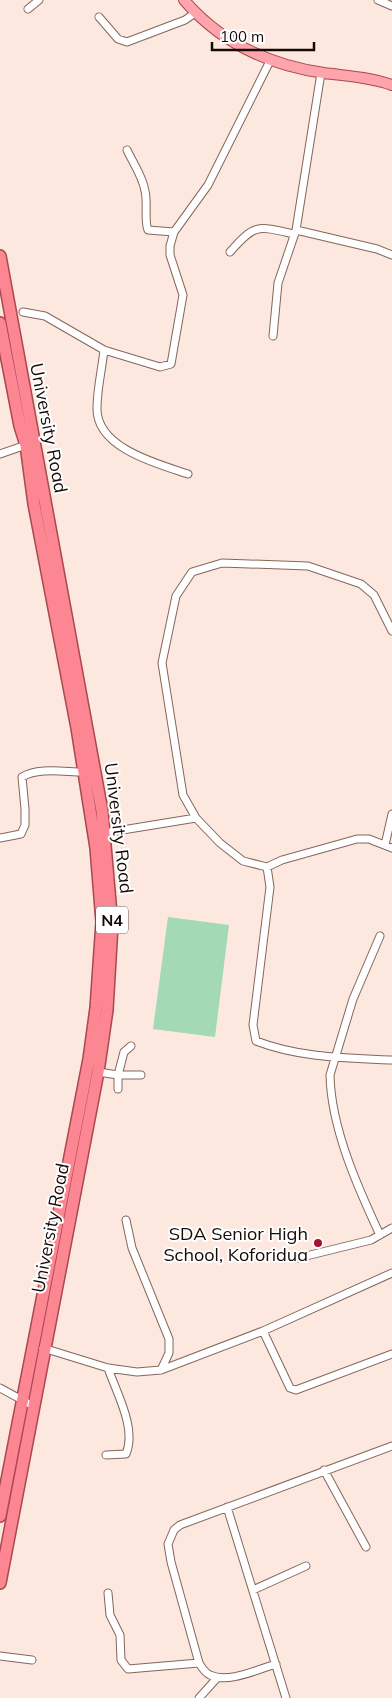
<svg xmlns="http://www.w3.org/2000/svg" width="392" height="1698" viewBox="0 0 392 1698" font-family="Mulish,sans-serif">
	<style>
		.green { fill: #a3d9b4 }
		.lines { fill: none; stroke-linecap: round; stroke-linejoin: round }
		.minor-casing { stroke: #84665a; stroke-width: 9 }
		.primary-casing { stroke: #aa474f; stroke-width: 12 }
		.trunk-casing { stroke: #aa474f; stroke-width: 14 }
		.minor { stroke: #fff; stroke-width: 7 }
		.primary { stroke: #fda4ad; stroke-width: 10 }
		.trunk { stroke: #fc8692; stroke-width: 11 }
		.poi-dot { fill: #a81031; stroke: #fff; stroke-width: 2 }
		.labels { text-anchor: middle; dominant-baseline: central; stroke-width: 4; stroke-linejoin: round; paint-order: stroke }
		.shield { fill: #fff; stroke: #5b5451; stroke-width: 1 }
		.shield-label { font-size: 16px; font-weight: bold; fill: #150a06 }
		.street-label { font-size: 18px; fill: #150a06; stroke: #fff }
		.poi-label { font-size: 18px; fill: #150a06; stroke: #fff; text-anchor: end }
	</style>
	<rect width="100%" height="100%" fill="#fde8e0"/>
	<path class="green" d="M168,917L229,925L215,1037L153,1029Z"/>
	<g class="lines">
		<defs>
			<path id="minor" d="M378,0L392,6
				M28,9L39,0
				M99,17L118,39L127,42L185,20L195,13
				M127,150C133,163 143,177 145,191C148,202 144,222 148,230L174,232
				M296,230L377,249L392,255
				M230,252C255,223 258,226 294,234
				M23,312L45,316L104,350L160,367L171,364L183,295L170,255V246L174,232L208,185L270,61
				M273,336L278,283L296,230L321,73
				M104,350C102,369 97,389 97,408C96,448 158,464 188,474
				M0,454L26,445
				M104,833L196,818
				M0,838L21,834L25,825V809L22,777C38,767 65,772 83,772
				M385,845L392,814
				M392,848L369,839H357L282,860L267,867L270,887L253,1025L256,1041C300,1058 346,1058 392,1060
				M267,867L243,861L220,843L196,818L183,795L162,663L176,596L192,572L222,563L308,566L361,584L374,595L392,631
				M380,936L353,999L330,1075C331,1128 358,1188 380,1235
				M98,1072L118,1075L124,1052L131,1046
				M118,1089V1075H141
				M126,1220L132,1248L169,1339V1353L161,1370
				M298,1258L371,1240L392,1228
				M263,1331L290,1388L296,1390L392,1354
				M43,1348L108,1368L137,1372L161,1370L263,1331L392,1273
				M0,1388L35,1407
				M106,1455L126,1454C137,1428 116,1392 108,1368
				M324,1470L366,1547
				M227,1507L286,1698
				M253,1590L306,1566
				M108,1593L110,1615L120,1635L121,1660L128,1669L199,1663
				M0,1656L32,1660
				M276,1664C258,1669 228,1684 210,1675C205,1673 202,1668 199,1663L171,1562L168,1544L174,1530L180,1525L392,1446
				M199,1698L217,1678"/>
			<path id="primary" d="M184,0C221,43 268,65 324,73C346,76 370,77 392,85"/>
			<path id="trunk" d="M0,256L102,811L112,925L107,1010L98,1072L0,1583
				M0,323L20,426L26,445L34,504L77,728L96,848L102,922L96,1008L89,1059L0,1516"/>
		</defs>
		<use href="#minor" class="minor-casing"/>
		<use href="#primary" class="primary-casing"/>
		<use href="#trunk" class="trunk-casing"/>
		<use href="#minor" class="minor"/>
		<use href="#primary" class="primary"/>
		<use href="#trunk" class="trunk"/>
	</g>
	<circle class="poi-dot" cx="318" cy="1243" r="5"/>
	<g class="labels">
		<rect class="shield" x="96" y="906.5" width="32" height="27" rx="4"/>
		<g class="shield-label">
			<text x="112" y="920">N4</text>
		</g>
		<g class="street-label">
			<text transform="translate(49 428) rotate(79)">University Road</text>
			<text transform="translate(119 828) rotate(83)">University Road</text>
			<text transform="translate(50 1228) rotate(-79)">University Road</text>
		</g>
		<g class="poi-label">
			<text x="308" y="1233">SDA Senior High<tspan x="308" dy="21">School, Koforidua</tspan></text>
		</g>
	</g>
	<path d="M212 42v8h102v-8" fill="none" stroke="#150a06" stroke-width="2.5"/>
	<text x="220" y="42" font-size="15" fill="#150a06" stroke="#ffffff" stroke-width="4" paint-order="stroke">100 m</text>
</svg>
